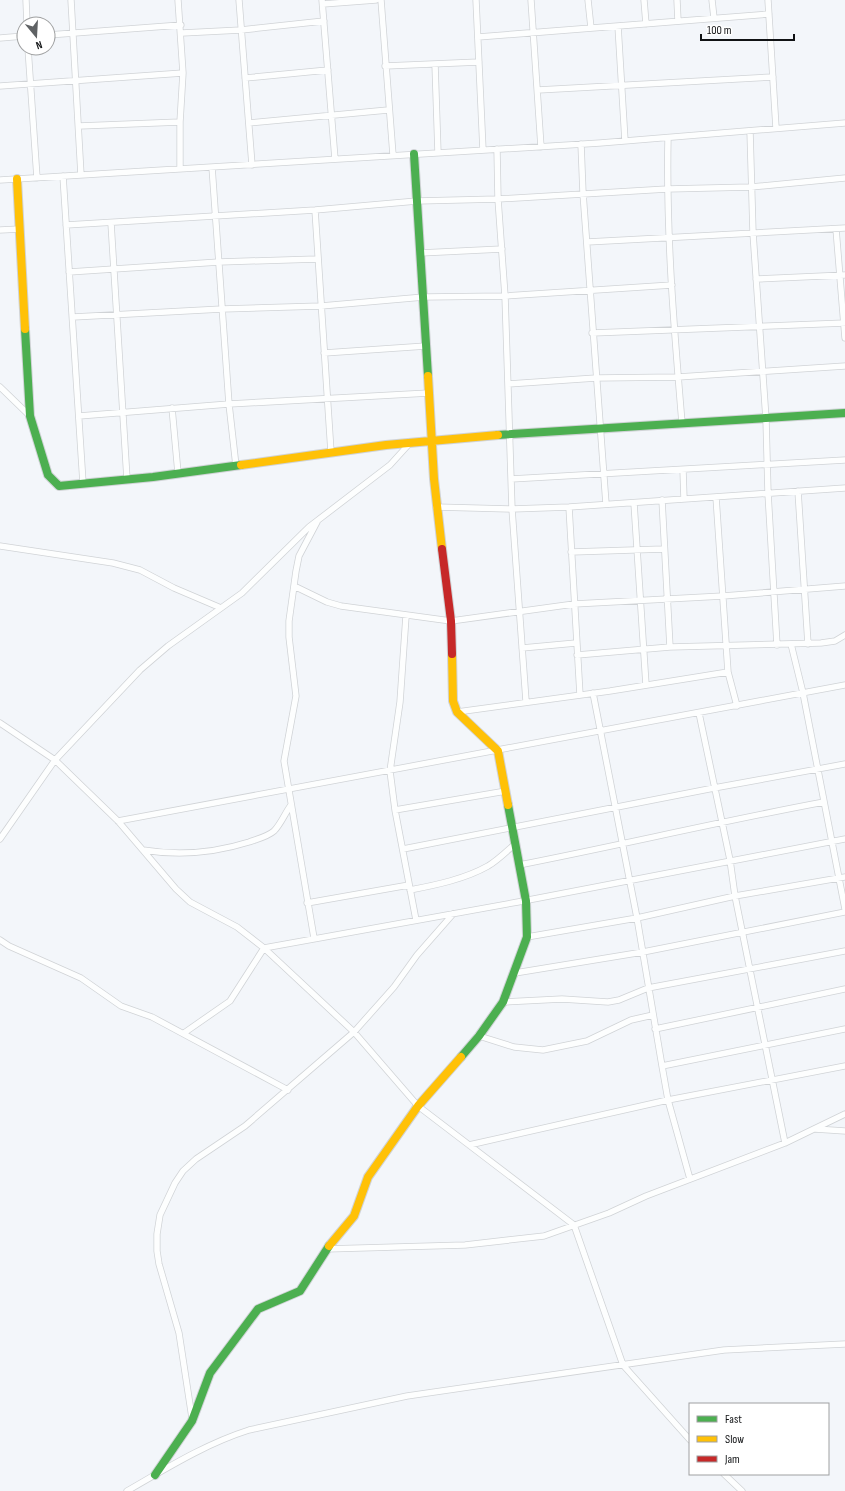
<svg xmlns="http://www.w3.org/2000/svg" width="845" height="1491" viewBox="0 0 845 1491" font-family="'Sofia Sans Condensed',sans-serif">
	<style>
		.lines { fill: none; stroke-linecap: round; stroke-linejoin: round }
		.street-casing { stroke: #d0d3d6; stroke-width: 7 }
		.fast-casing { stroke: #d0d3d6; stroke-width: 10 }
		.slow-casing { stroke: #d0d3d6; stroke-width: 10 }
		.jam-casing { stroke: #d0d3d6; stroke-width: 10 }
		.street { stroke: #fdfefe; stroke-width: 5.5 }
		.fast { stroke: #4caf50; stroke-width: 8 }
		.slow { stroke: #ffc107; stroke-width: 8 }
		.jam { stroke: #c62828; stroke-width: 8 }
	</style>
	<rect width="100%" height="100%" fill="#f3f6fa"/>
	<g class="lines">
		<defs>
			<path id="street" d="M26,0L27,24
				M71,0L81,175
				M178,0L183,73L180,122V169
				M239,0L252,165
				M322,0L335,159
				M381,0L393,155
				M476,0L483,150
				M531,0L541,147
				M588,0L591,28
				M644,0L646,24
				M677,0L678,21
				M712,0L714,18
				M768,0L776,128
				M323,4L376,0
				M618,26L625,141
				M182,33L241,30L324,21
				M48,35L181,25
				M478,37L769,14
				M0,38L24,36
				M28,48L37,178
				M435,64L438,153
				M385,66L479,62
				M245,78L328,70
				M0,86L183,73
				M538,90L773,77
				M249,123L388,110
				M79,126L180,122
				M750,131L753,233L766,419L768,493L777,645
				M668,138C666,233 674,328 682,423
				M581,144L583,193L606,504
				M497,149L498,199L505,296L512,509L526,701
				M212,167L229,404L236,466
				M63,176L83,483
				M0,180L600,143L845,123
				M315,210L331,452
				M111,223L127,479
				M66,225L315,210L417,201L498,199L667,189L751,187L845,178
				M836,229L845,338
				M0,230L20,229
				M587,242L845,228
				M420,253L502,249
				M69,272L219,262L317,259
				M756,279L845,275
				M73,317L222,309L321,306L424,297L505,296L672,285
				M592,333L845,323
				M324,353L426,346
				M508,384L596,378L678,377L845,366
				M0,387L30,416
				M172,408L178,473
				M79,416L229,404L429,393
				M683,470L684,499
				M511,479L845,460
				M798,491L808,644
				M716,497L728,672L737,706
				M662,500L670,647
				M634,503L646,685
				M436,507L512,509L569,507L845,488
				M569,507L580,695
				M0,546L113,563L140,570L174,588L221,608
				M571,552L664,549
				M294,586L327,602L341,606L451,621L574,604L723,596L845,586
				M406,616L400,702L390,771L395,810L416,920
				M791,644L803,693L845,909
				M522,648L576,643
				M577,655L670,647L821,643L835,641L845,635
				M593,693L637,918L662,1066L668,1100L690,1179
				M457,712L610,691L728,672
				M699,713L730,860L735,896L785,1143
				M0,723L55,760L118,821L176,889L190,902L237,927L264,948L354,1032L418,1106L574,1225L623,1365L690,1440
				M395,810L506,791
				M118,821L845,685
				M0,839L55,760L140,670L168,646L242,593L309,527L390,465L410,443
				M403,849L714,788L845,764
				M143,850C179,856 214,853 249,842C257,839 267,837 274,831C281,824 285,813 291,805
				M519,865C621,845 722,821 824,802
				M410,890C436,885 465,879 488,866C498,860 507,851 515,844
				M307,903L409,885
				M527,937L637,918L735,896L845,877
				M314,938L284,761L296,696L289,637V621L296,571L299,556L317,522
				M0,940L9,946L81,978L121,1006L152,1017L288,1090
				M515,973L643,952L845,912
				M503,1002L562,999L608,1002L619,1000L648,988L845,951
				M655,1029L845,989
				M184,1033L230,1001L264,948L518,902L845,839
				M479,1036L514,1047L543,1050L587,1041L631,1020L653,1015
				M662,1066L845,1029
				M815,1129L845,1131
				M469,1145L668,1100L845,1066
				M326,1249L465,1245L544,1236L609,1213L646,1196L785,1143L845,1114
				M192,1418L179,1333L159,1264L157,1251V1234L160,1215L175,1183L183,1171L196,1159L245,1126L354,1032L394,987L417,955L453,914
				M724,1474L742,1491
				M127,1491C167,1468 205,1444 249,1430L407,1396L724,1350L845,1344"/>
			<path id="fast" d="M414,154L428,376
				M25,329L30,416L48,475L59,486L153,477L241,465
				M498,435L845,413
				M461,1057L479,1036L503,1002L527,937L526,901L508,805
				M155,1475L192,1421L210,1373L258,1309L300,1291L329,1246"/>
			<path id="slow" d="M17,179L25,329
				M428,376L434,479L442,549
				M241,465L386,445L498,435
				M452,654L453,701L457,712L498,751L508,805
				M329,1246L354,1216L368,1177L418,1106L461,1057"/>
			<path id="jam" d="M442,549L451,621L452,654"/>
		</defs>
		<use href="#street" class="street-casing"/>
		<use href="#fast" class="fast-casing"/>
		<use href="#slow" class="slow-casing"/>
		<use href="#jam" class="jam-casing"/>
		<use href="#street" class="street"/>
		<use href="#fast" class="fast"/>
		<use href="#slow" class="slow"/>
		<use href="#jam" class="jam"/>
	</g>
	<rect x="689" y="1403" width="140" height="72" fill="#ffffff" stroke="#9fa0a1"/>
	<rect x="697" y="1416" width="20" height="6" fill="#4caf50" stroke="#9fa0a1"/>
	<text x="725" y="1423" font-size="12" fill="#101214">Fast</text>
	<rect x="697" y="1436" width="20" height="6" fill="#ffc107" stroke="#9fa0a1"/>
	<text x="725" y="1443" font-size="12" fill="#101214">Slow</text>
	<rect x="697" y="1456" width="20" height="6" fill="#c62828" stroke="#9fa0a1"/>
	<text x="725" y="1463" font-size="12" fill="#101214">Jam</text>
	<g transform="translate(36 36) rotate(162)"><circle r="19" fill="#ffffff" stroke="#9fa0a1"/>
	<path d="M0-3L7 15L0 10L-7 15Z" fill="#5f6264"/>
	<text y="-6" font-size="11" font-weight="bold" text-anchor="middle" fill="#101214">N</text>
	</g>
	<path d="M701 34v6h93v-6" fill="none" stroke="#101214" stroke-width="2"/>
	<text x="707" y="34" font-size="12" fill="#101214" stroke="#ffffff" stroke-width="3" paint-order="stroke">100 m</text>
</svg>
